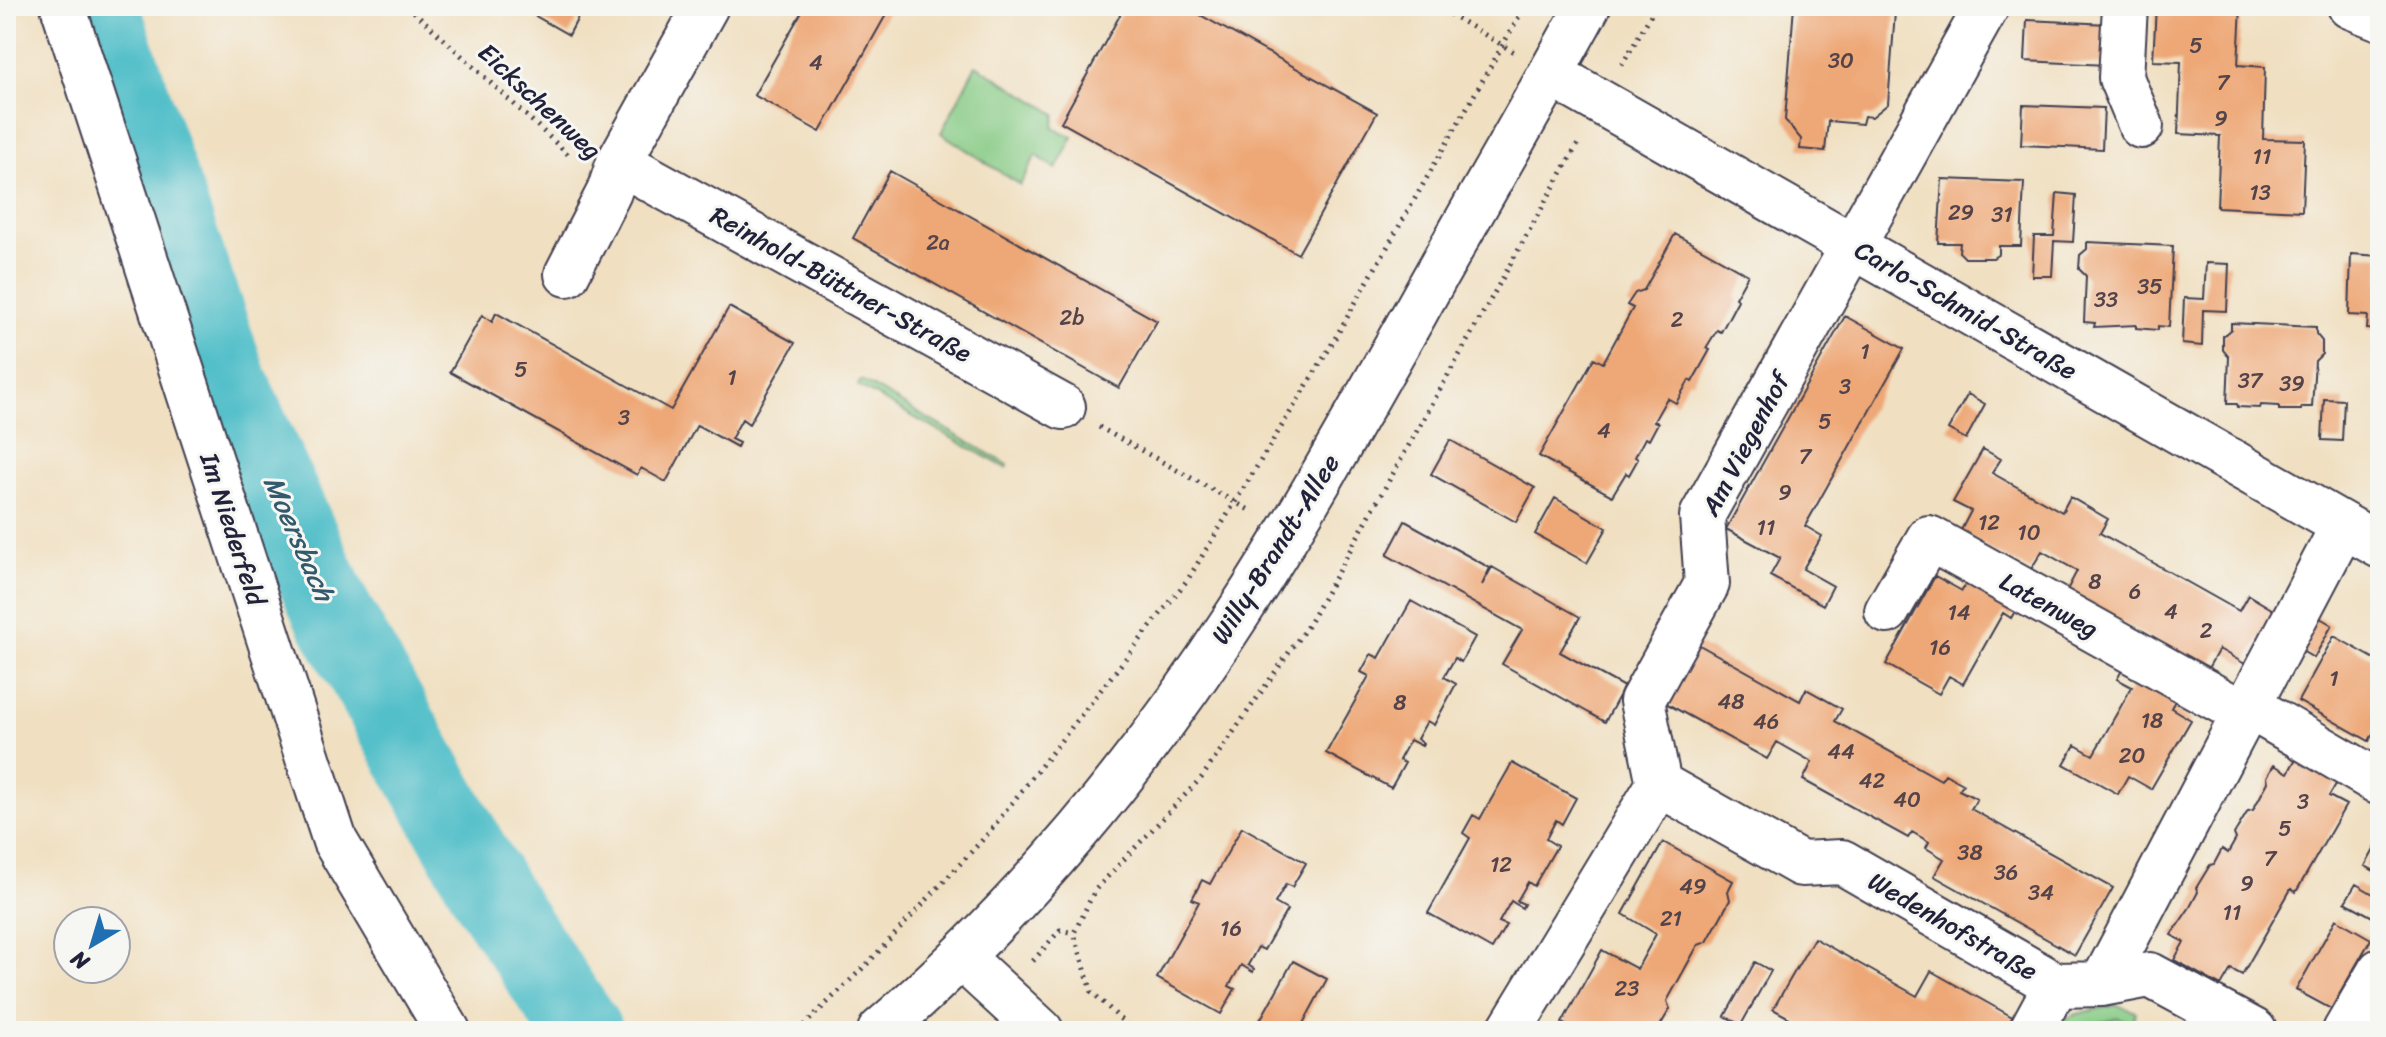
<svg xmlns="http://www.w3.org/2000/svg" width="2386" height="1037" viewBox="0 0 2386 1037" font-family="Sriracha,sans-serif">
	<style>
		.green { fill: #87cb85; stroke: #547660; stroke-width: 2 }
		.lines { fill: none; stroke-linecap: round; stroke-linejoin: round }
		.river { stroke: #52bfc9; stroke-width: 80 }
		.building { fill: #eea776 }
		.minor-casing { stroke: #413e4f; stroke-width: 48 }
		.path { stroke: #413e4f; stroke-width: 5; stroke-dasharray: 2 6; stroke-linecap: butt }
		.minor { stroke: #fff; stroke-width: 44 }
		.labels { text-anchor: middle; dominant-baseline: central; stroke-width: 6; stroke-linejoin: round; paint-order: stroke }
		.number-label { font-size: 22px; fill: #55434a }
		.street-label { font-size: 26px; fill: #22223b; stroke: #f6f6f2 }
		.water-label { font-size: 28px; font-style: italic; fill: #33596d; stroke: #f6f6f2 }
	</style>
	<rect width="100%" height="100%" fill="#f6f6f2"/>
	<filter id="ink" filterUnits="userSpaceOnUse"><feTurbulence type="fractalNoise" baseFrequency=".0125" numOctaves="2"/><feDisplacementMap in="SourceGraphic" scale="16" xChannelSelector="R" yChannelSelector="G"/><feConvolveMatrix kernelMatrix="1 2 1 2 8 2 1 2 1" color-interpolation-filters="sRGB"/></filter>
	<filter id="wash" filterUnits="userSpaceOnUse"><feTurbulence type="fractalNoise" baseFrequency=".006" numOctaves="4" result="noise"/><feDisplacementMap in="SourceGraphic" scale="32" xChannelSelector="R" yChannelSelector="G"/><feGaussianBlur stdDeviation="1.8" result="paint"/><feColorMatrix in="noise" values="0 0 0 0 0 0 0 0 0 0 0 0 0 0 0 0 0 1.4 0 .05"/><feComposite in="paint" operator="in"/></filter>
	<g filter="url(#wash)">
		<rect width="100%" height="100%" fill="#f0dfc0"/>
		<path class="green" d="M976,65L1056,114L1053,128L1073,137L1056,169L1036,155L1020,185L941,133Z
			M861,380L1008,465V466L1006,468L858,386Z
			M2117,1005L2136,1012L2132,1022L2129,1024L2118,1018L2069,1031H2052C2063,1012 2097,1010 2117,1005Z"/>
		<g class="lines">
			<path class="river" d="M99,6L227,380L330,607L496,902L582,1031"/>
		</g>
		<g id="blocks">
			<path class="building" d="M518,6H584L569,35Z
				M805,6H891L820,132L754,95Z
				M1125,6H1184L1377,113L1298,254L1061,122Z
				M1794,6H1937L1936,16L1895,12L1888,104L1872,117L1864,116L1862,124L1828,121L1825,151L1800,149L1801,139L1785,120Z
				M2156,6H2241L2238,65L2265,67L2263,139L2305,140L2302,211L2217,207L2220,136L2178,134L2181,62L2153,61Z
				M2027,20L2108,24L2106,65L2025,61Z
				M2023,105L2104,108L2102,149L2021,145Z
				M890,171L1157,321L1119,388L853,238Z
				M1942,179L2024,182L2021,246H1999V254L1993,258H1965L1959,252L1960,243H1938Z
				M2057,193L2076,195L2073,242L2054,241L2052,276H2032L2034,236H2054Z
				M1675,234L1748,275L1735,298L1738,300L1721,332L1717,330L1706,348L1710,350L1692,382L1689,380L1676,403L1667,398L1654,421L1658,423L1649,440L1645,438L1635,457L1638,459L1629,475L1626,473L1612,496L1539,456L1594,358L1603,363L1633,308L1627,305L1635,293L1644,290Z
				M2087,242L2173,246L2169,327L2158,326V330L2136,328V325L2094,327L2095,323L2084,322L2086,276L2079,269L2080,255L2087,249Z
				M2351,254L2380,256V330L2367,329L2368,316L2349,315Z
				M2206,263L2229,264L2227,311L2203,310L2202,346L2182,344L2184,298L2204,299Z
				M729,307L795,343L749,424L742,419L731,439L739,443L737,447L697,425L666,482L641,468L637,475L450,372L482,315L492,322L496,313L671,410Z
				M1845,316L1904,349L1805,526L1822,536L1803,569L1833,586L1823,605L1770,576L1780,558L1726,529Z
				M2231,323L2316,327V334L2322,341V354L2315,361L2312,407H2302L2301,410H2279V406L2261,405L2260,408L2238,407L2237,404H2227L2229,357L2223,350V336L2231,329Z
				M1968,394L1985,404L1966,439L1948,429Z
				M2324,399L2344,400L2342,441L2322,440Z
				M1450,440L1535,488L1516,522L1431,474Z
				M1983,449L2001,459L1992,473L2062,512L2070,497L2108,519L2100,533L2134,552L2239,611L2248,595L2275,611L2245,664L2219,649L2207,670L2066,592L2077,571L2042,551L2030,571L1960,532L1971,511L1953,502Z
				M1555,498L1607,528L1587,563L1535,534Z
				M1405,521L1490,568L1482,585L1492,567L1580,617L1560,652L1624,687L1605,722L1502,664L1522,630L1387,555Z
				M1971,574L2021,601L2011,618L2003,613L1963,684L1949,676L1939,694L1886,664L1935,576L1962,591Z
				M1411,601L1475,637L1461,662L1455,658L1444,677L1456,684L1434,725L1427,721L1417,739L1423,743L1422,746L1410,740L1399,760L1405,763L1391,788L1326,753L1369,676L1361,672L1371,654L1379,658Z
				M2315,615L2332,625L2314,658L2297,648Z
				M2334,636L2380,662V720L2369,741L2298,701Z
				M1694,642L1800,701L1806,689L1842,709L1835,721L1941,780L1945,774L1963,784L1959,790L1977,799L1971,809L2113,888L2075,955L1934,876L1944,859L1926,848L1929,842L1912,832L1908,838L1803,780L1812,762L1777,742L1767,759L1662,701Z
				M2128,660L2181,690L2171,708L2191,720L2151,789L2128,776L2118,794L2064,764L2075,745L2093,755L2132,687L2117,679Z
				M2298,755L2339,779L2329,796L2346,805L2296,892L2291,889L2242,975L2231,969L2221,986L2174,960L2184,942L2171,935L2190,907L2198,892L2196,888L2210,865L2214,864L2222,849L2228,853L2236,839L2234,834L2248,811L2253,810L2268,782L2267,777L2274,765L2288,773Z
				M1512,763L1576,798L1562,824L1556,820L1546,839L1557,846L1534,886L1528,882L1517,901L1524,904L1522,908L1511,901L1499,922L1506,925L1492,949L1428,913L1470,838L1463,833L1473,815L1480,819Z
				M1242,827L1306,863L1292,887L1286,884L1275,903L1287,910L1264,950L1258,947L1248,965L1254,969L1253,972L1241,965L1229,986L1235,989L1221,1014L1157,978L1199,902L1192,899L1202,880L1210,884Z
				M1663,842L1733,881L1728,891L1730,900L1707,942L1698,945L1693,954L1667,1001L1670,1009L1657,1031H1569L1571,1028L1562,1023L1602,950L1637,969L1656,934L1623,914Z
				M2375,848L2380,851V874L2365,866Z
				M2356,884L2380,898V921L2345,902Z
				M2336,919L2371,939L2331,1009L2296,990Z
				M1814,938L1917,996L1931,971L2016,1019L2009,1031H1813L1773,1009Z
				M1293,961L1327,979L1299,1031H1254Z
				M1755,962L1771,971L1741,1025L1725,1016Z"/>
		</g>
	</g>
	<g filter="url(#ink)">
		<use href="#blocks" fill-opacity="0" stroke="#413e4f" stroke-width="2"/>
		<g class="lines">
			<defs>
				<path id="minor" d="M63,6L335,841L448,1031
					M2125,6L2121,78L2141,126
					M2350,6L2380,18
					M1551,74L2380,546
					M619,162L1063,407
					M567,274L609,192L619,162L706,6
					M1887,611L1929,538L2243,713
					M2247,705L2380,783
					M1659,784L1801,864L1842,862L2056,985L2102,984L2150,975L2254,1031
					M961,957L1041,1031
					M2102,984L2343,526
					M880,1031C1019,911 1140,766 1239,612C1302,515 1358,413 1415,313C1472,210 1532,109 1588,6
					M1509,1031L1659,784L1642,701L1707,584L1702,516L1987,6
					M2031,1031L2056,985
					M2345,1031L2380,971"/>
			</defs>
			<use href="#minor" class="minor-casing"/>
			<path class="path" d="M408,6L572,158
				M1436,6L1514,52
				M1622,65L1656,6
				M1099,427L1251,511
				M1033,961L1060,930L1074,933
				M798,1031L869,962L986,836L1188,579L1329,349L1525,6
				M1133,1031L1092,992L1074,933L1095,890L1202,777L1308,625L1580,140"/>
			<use href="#minor" class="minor"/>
		</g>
	</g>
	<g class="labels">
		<g class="number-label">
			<text x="2196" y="45">5</text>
			<text x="1841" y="60">30</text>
			<text x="816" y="62">4</text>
			<text x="2223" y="82">7</text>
			<text x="2221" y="118">9</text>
			<text x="2262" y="156">11</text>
			<text x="2260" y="192">13</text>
			<text x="1961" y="212">29</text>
			<text x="2002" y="214">31</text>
			<text x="938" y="242">2a</text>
			<text x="2150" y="286">35</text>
			<text x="2106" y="299">33</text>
			<text x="1072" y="317">2b</text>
			<text x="1677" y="319">2</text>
			<text x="1865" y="351">1</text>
			<text x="521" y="369">5</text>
			<text x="732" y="377">1</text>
			<text x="2250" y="380">37</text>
			<text x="2292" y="383">39</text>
			<text x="1845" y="386">3</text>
			<text x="624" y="417">3</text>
			<text x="1825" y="421">5</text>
			<text x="1604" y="430">4</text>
			<text x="1805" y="456">7</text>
			<text x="1785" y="492">9</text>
			<text x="1989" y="522">12</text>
			<text x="1766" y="527">11</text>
			<text x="2029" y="532">10</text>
			<text x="2095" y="581">8</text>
			<text x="2135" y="591">6</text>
			<text x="2171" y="611">4</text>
			<text x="1959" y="612">14</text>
			<text x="2206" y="630">2</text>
			<text x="1940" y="647">16</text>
			<text x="2334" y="678">1</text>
			<text x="1731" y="701">48</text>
			<text x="1400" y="702">8</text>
			<text x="2152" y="720">18</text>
			<text x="1766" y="721">46</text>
			<text x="1841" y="751">44</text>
			<text x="2132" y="755">20</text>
			<text x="1872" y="780">42</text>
			<text x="1907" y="799">40</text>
			<text x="2303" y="801">3</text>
			<text x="2285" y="828">5</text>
			<text x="1970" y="852">38</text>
			<text x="2270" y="858">7</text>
			<text x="1501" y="864">12</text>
			<text x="2006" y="872">36</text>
			<text x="2247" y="883">9</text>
			<text x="1693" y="886">49</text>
			<text x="2041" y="892">34</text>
			<text x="2232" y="912">11</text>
			<text x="1671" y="918">21</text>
			<text x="1231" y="928">16</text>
			<text x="1627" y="988">23</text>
		</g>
		<g class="street-label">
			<text transform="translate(540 101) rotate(43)">Eickschenweg</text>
			<text transform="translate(841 284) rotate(29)">Reinhold-Büttner-Straße</text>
			<text transform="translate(1966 310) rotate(30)">Carlo-Schmid-Straße</text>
			<text transform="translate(1745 444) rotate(-62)">Am Viegenhof</text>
			<text transform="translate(233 529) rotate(72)">Im Niederfeld</text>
			<text transform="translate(1275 549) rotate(-58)">Willy-Brandt-Allee</text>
			<text transform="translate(2049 605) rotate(29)">Latenweg</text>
			<text transform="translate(1953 926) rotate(30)">Wedenhofstraße</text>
		</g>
		<g class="water-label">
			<text transform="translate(299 538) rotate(66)">Moersbach</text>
		</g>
	</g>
	<rect width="2386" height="1037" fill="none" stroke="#f6f6f2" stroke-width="32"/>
	<g transform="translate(92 945) rotate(218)"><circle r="38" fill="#f6f6f2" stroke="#a1a1a9" stroke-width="2"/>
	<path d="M0-6L14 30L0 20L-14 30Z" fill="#1f6fb2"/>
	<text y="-12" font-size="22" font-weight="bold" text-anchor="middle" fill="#22223b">N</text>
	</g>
</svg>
